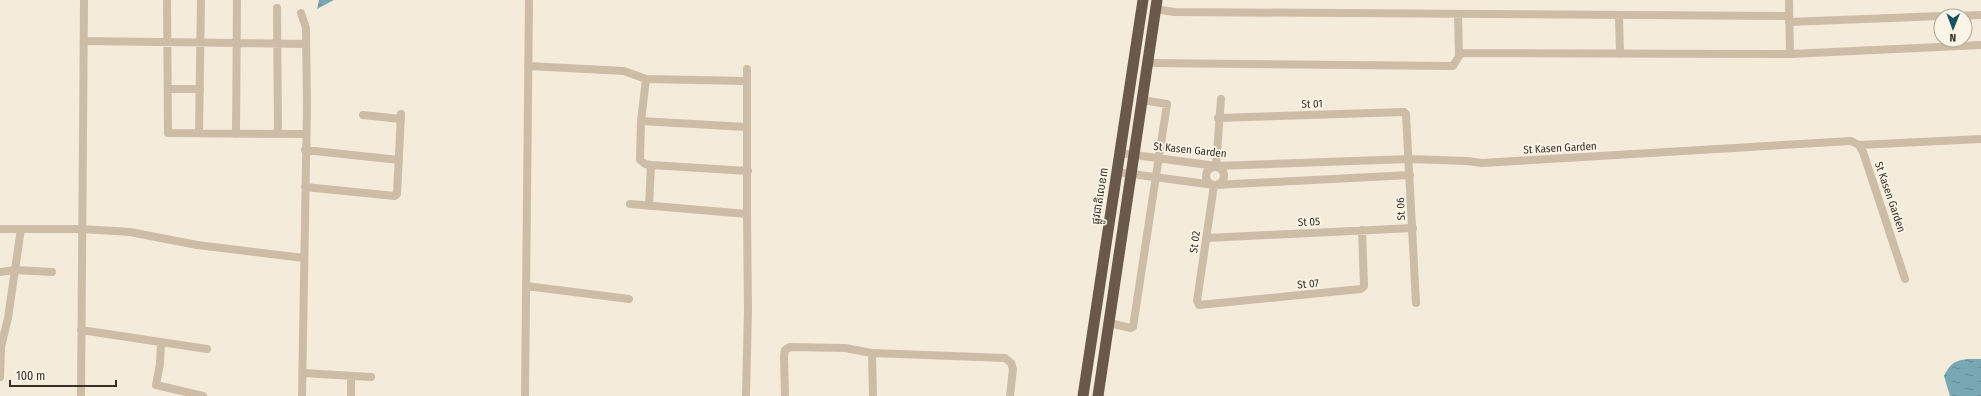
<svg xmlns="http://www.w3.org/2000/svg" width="1981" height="396" viewBox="0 0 1981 396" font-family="'Fira Sans Condensed','Noto Sans Khmer',sans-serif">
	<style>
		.water { fill: url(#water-ripples) }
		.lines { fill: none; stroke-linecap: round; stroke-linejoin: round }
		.minor { stroke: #cdbda6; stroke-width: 8 }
		.trunk { stroke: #6a594a; stroke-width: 11 }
		.labels { text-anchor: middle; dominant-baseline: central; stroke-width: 3.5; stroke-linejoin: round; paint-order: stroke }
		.street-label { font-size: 11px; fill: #382f27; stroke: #fbf5e8 }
	</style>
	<defs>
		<pattern id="water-ripples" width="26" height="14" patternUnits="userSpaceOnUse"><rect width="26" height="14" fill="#78a8b3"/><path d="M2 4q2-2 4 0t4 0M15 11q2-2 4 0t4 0" fill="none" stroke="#638992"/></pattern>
	</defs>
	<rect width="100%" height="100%" fill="#f4ebdb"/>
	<path class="water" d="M319,0H334L317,9Z
		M1967,359H1981V396H1950L1944,376C1950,364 1954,361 1967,359Z"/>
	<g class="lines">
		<path class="minor" d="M167,0L168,133L305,134
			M1789,0L1790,54
			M277,8L278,134
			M1156,9L1174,12L1789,16
			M301,13L306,28L307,106L302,396
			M1619,16L1620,54
			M1954,16L1981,15
			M1789,22L1941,16
			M84,41L306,44
			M1459,53L1790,54L1981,45
			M1148,63L1453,66L1459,56L1458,14
			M528,66L624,71L646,79L746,81
			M646,79L641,121L640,160L645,164L651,165L748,171
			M168,89H200
			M363,115L401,119
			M1218,118L1404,112L1406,114L1416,303
			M641,121L746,127
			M199,133L201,0
			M236,134L237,0
			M1859,145L1981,139
			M305,150L399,160
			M1120,153L1216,166L1409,159L1467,161L1482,163L1851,141L1859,145L1863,152L1905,279
			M1216,166L1221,99
			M1206 176a9 9 0 1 1 18 0a9 9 0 1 1-18 0Z
			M1117,172L1214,185L1410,175
			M1214,185L1197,301L1199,305L1361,289L1364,286L1362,230
			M305,187L395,196L397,194L401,114
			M630,204L747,214V69
			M649,206L651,165
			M0,229H82L130,232L197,245L304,258
			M1207,238L1413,228
			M0,272L15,270L52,272
			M526,286L629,299
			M1109,323L1131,328L1133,327L1167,104L1142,100
			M81,330L207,349
			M161,342L160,364L156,385L203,396
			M872,353L873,396
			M303,373L371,377
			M0,377L1,347L8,318L21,229
			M81,396L84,0
			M351,396V377
			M525,396L529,0
			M746,396L748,310L747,214
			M785,396L784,356L785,350L790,347L845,348L872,353L1005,358L1011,363L1013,369L1010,396"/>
		<path class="trunk" d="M1083,396L1143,0
			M1098,396L1157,0"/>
	</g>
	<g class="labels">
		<g class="street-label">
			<text transform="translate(1312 104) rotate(-2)">St 01</text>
			<text transform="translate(1560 148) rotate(-3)">St Kasen Garden</text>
			<text transform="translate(1190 150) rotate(6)">St Kasen Garden</text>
			<text transform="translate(1100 196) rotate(-81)">ផ្លូវជាតិលេខ៣</text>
			<text transform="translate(1890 197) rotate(71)">St Kasen Garden</text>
			<text transform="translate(1401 209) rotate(-93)">St 06</text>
			<text transform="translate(1309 222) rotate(-3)">St 05</text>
			<text transform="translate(1195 242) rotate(-82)">St 02</text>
			<text transform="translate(1308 284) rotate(-5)">St 07</text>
		</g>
	</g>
	<g transform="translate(1953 28) rotate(181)"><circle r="19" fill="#fbf5e8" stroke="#ada69b"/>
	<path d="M0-3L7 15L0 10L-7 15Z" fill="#1a4f5d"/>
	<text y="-6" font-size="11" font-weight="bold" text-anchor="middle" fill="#382f27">N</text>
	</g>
	<path d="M10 380v6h106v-6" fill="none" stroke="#382f27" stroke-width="2"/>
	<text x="16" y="380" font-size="12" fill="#382f27" stroke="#fbf5e8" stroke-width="3" paint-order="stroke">100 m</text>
</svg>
